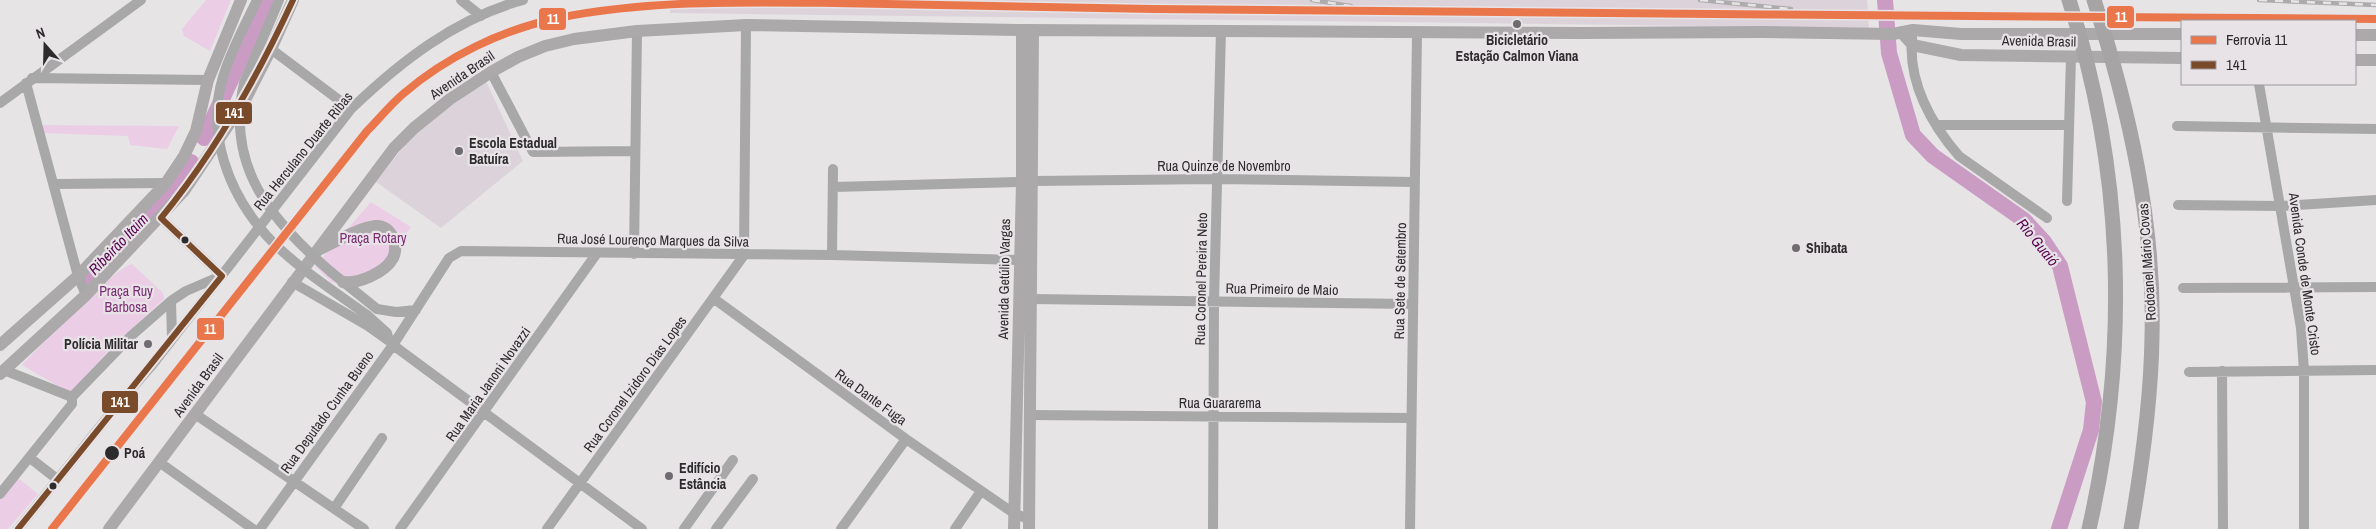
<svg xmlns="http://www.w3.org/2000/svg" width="2376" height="529" viewBox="0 0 2376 529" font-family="'Archivo Narrow',sans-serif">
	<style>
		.built { fill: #dbd3d9 }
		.green { fill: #ebcee6 }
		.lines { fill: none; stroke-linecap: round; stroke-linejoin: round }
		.river { stroke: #ca9cc4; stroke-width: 16 }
		.minor { stroke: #a8a8a8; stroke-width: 10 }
		.major { stroke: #aba9aa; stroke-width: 12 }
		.rail-casing { stroke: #adacad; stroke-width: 4.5 }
		.rail { stroke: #e8e3e7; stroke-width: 2.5; stroke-dasharray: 8; stroke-linecap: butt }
		.minor-bridge { stroke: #a8a8a8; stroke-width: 10 }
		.highway-bridge { stroke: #a6a4a5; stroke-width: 15 }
		.bus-1-casing { stroke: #e8e3e7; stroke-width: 10 }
		.bus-1 { stroke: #7a4b2a; stroke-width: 6 }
		.rail-1-casing { stroke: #e8e3e7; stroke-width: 11 }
		.rail-1 { stroke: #ea774c; stroke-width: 8 }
		.poi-dot { fill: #6e6c6e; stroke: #e8e3e7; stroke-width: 2 }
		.bus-dot { fill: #2d2c2d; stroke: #e8e3e7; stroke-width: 2 }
		.labels { text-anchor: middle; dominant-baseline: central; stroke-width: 4.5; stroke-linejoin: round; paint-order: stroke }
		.poi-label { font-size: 14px; font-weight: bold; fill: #2d2c2d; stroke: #e8e3e7; text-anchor: start }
		.street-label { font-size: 14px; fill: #2d2c2d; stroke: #e8e3e7 }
		.park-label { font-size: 14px; fill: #7a2d72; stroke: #e8e3e7 }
		.stop-label { font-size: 14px; font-weight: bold; fill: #2d2c2d; stroke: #e8e3e7; text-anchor: start }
		.water-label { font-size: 15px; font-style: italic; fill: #570450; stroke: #e8e3e7 }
		.line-badge { stroke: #e8e3e7; stroke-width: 2 }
		.badge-label { font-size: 14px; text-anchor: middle; font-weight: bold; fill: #fff }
	</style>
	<rect width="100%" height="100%" fill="#e7e4e6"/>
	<path class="built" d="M671,0H1867L1869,28L670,13Z
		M486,81L523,161L441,228L376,182L407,142L426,124Z"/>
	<path class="green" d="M206,0H231L210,51L184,36L182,29Z
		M38,125L179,126L167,149L130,145L128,136L40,133Z
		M371,202L411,227L391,255L356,288L331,282L315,266Z
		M132,264L163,293L164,299L114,345L70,393L22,365C39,348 116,266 132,264Z
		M13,474L38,494L8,529H0V490Z"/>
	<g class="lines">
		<path class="river" d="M1885,0L1889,53L1913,135L1933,156L2024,220L2044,242L2060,266L2094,402L2091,430L2059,529
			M204,138L268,0
			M84,280L172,188L191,162"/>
		<path class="minor" d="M461,0L481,16
			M1912,38C1908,82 1931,124 1959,156L2047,218
			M271,49L351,109
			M491,72L533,152L635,151
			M32,78L208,80
			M26,83L78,276L86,295
			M2259,84L2301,328L2304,371V529
			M0,103L141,0
			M1936,125H2069
			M2177,126L2376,129
			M1033,181L1216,179L1415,182
			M55,184L166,183
			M834,187L1022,182
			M2067,201L2071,57
			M2178,205L2282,206L2376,200
			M161,218L222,276
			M634,254L637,31
			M832,255L833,169
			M331,272L377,309L396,312L416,310
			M292,282L368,326L389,341
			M2183,288L2376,287
			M713,298L906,439L1015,514L1029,519
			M1031,299L1413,304
			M171,301L172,337
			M367,315L387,333L389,341L393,345L642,529
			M4,370L72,397
			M2222,371L2223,529
			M2189,372L2376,370
			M72,397L131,336L171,301L186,291L221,276
			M195,414L364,529
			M1029,415L1411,418
			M30,458L57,479
			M159,462L253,529
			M0,494L72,404V397
			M335,507L382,438
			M18,529L119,403L153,364L351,109C400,62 456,18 523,0
			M260,529L393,345L449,258L461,251L832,255L1019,260
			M400,529L597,253
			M547,529L744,255L746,25
			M684,529L733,460
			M716,529L753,479
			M841,529L906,439
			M955,529L981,491
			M1213,529L1214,301L1221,30
			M1410,529L1417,33"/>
		<path class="major" d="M1901,32L1911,43L1917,46L1961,55L2182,58
			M2355,35H2376
			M2355,60H2376
			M318,250C333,243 360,227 376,226C391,225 399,245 393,258C385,273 358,284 343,282
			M0,345L78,276L166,183L184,156L196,131L208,80L241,0
			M0,374L86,295L184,191L244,102L271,49L293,0
			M109,529L394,148L414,128L450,99L491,72L518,57L545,46L574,39L637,31L746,25L1022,30L1580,33L1762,32L1893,34L1913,30L1961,34H2182
			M1014,529L1022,182V30
			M1029,529L1033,30"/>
		<defs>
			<path id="rail" d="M912,0L985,7
				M1312,0L1351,6
				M1700,0L1791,9
				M2259,0L2376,5"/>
		</defs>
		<use href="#rail" class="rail-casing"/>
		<use href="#rail" class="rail"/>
		<path class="minor-bridge" d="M257,0C245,25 231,50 223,77C206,133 228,192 266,235C293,265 334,291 367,315
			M279,0L244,83C225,167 272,221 331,272"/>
		<path class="highway-bridge" d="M2069,0C2125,173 2129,353 2089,529
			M2094,0C2129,109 2155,223 2152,337C2151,401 2142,466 2131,529"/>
		<defs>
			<path id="bus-1" d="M161,218C216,151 257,78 293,0
				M161,218L222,276
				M18,529L222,276"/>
		</defs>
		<use href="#bus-1" class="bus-1-casing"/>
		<use href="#bus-1" class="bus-1"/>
		<defs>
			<path id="rail-1" d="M52,529L367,131C379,119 390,105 403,94C447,56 502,30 558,18C648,0 743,2 834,3C941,5 1047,8 1153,9C1561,13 1968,16 2376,19"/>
		</defs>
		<use href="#rail-1" class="rail-1-casing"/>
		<use href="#rail-1" class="rail-1"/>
	</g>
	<g class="poi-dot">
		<circle cx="1517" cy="24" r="5"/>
		<circle cx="459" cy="151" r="5"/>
		<circle cx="1796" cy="248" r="5"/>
		<circle cx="148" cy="344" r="5"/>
		<circle cx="669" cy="476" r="5"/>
	</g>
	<g class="bus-dot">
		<circle cx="185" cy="240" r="4.5"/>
		<circle cx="112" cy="453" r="8"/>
		<circle cx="53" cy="486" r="4.5"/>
	</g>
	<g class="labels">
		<g class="poi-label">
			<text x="1517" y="40" text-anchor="middle">Bicicletário<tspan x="1517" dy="16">Estação Calmon Viana</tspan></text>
			<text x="469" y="143">Escola Estadual<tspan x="469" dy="16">Batuíra</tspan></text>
			<text x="1806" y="248">Shibata</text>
			<text x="138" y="344" text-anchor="end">Polícia Militar</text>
			<text x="679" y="468">Edifício<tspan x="679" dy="16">Estância</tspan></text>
		</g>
		<g class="street-label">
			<text transform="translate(2039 41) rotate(1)">Avenida Brasil</text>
			<text transform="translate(462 75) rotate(-34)">Avenida Brasil</text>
			<text transform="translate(303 151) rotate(-51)">Rua Herculano Duarte Ribas</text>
			<text x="1224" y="166">Rua Quinze de Novembro</text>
			<text transform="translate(653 240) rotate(1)">Rua José Lourenço Marques da Silva</text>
			<text transform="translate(2147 262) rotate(-94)">Rodoanel Mário Covas</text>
			<text transform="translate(2305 274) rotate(82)">Avenida Conde de Monte Cristo</text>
			<text transform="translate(1004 279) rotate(-89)">Avenida Getúlio Vargas</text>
			<text transform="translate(1201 279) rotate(-89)">Rua Coronel Pereira Neto</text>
			<text transform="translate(1400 281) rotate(-89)">Rua Sete de Setembro</text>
			<text transform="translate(1282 289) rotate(1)">Rua Primeiro de Maio</text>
			<text transform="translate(488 384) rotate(-55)">Rua Maria Janoni Novazzi</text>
			<text transform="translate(635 384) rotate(-54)">Rua Coronel Izidoro Dias Lopes</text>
			<text transform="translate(198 385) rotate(-54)">Avenida Brasil</text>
			<text transform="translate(871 397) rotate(36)">Rua Dante Fuga</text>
			<text x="1220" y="403">Rua Guararema</text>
			<text transform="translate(327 412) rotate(-54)">Rua Deputado Cunha Bueno</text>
		</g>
		<g class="park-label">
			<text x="373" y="238">Praça Rotary</text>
			<text x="126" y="291">Praça Ruy<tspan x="126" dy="16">Barbosa</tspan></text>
		</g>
		<g class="stop-label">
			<text x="124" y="453">Poá</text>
		</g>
		<g class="water-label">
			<text transform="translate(2038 242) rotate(51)">Rio Guaió</text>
			<text transform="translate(118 244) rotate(-46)">Ribeirão Itaim</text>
		</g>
	</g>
	<g class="line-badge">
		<rect x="2106" y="5" width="29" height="24" rx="5" fill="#ea774c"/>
		<rect x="538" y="7" width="29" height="24" rx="5" fill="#ea774c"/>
		<rect x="215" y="101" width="38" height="24" rx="5" fill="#7a4b2a"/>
		<rect x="196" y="317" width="29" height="24" rx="5" fill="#ea774c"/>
		<rect x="101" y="390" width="38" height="24" rx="5" fill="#7a4b2a"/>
	</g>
	<g class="badge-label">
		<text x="2121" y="22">11</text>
		<text x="553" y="24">11</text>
		<text x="234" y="118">141</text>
		<text x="210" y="334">11</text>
		<text x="120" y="407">141</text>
	</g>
	<rect x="2181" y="20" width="175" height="65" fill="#e8e3e7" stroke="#9d9a9d"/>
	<rect x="2191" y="36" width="25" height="8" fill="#ea774c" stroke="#9d9a9d"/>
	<text x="2226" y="45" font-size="15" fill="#2d2c2d">Ferrovia 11</text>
	<rect x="2191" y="61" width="25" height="8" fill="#7a4b2a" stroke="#9d9a9d"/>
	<text x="2226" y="70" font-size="15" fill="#2d2c2d">141</text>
	<g transform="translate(45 45) rotate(340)" stroke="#e8e3e7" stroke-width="4" paint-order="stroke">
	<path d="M0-4L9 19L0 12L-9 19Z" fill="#2d2c2d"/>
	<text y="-8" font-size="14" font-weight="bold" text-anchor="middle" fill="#2d2c2d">N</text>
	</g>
</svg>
